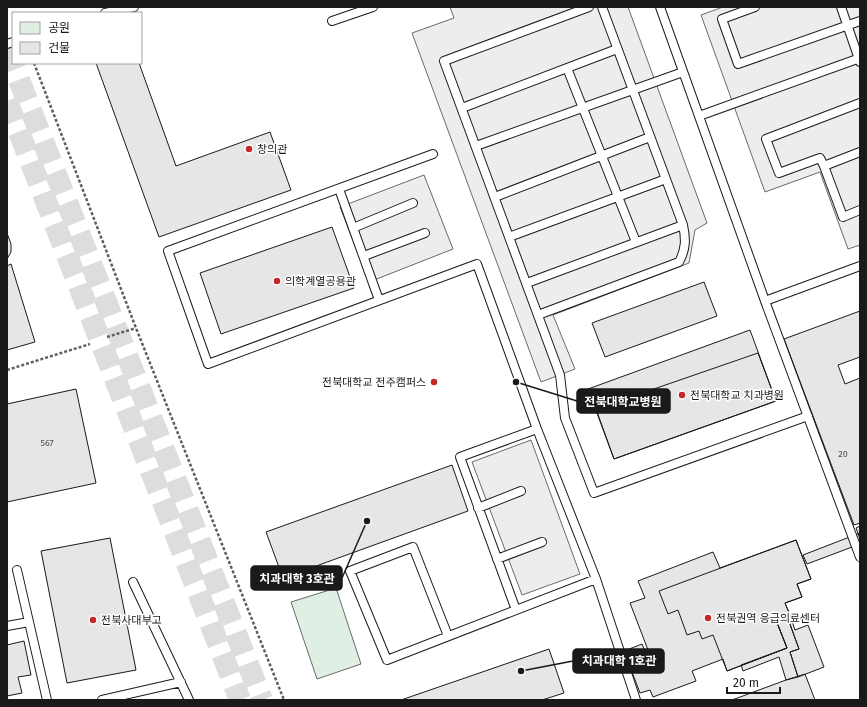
<svg xmlns="http://www.w3.org/2000/svg" width="867" height="707" viewBox="0 0 867 707" font-family="'Fira Sans','Noto Sans KR',sans-serif">
	<style>
		.green { fill: #e0efe3; stroke: #6a6a6a }
		.parking { fill: #ededed; stroke: #6a6a6a }
		.building { fill: #e6e6e6; stroke: #1a1a1a }
		.lines { fill: none; stroke-linecap: round; stroke-linejoin: round }
		.secondary-tunnel { stroke: #ddd; stroke-width: 22; stroke-dasharray: 22 11; stroke-linecap: butt }
		.lane-casing { stroke: #1a1a1a; stroke-width: 10 }
		.path { stroke: #5f5f5f; stroke-width: 2.5; stroke-dasharray: 3 2; stroke-linecap: butt }
		.lane { stroke: #fff; stroke-width: 8 }
		.poi-dot { fill: #c62828; stroke: #fff; stroke-width: 1.5 }
		.labels { text-anchor: middle; dominant-baseline: central; stroke-width: 3; stroke-linejoin: round; paint-order: stroke }
		.number-label { font-size: 9px; fill: #4d4d4d }
		.poi-label { font-size: 11px; fill: #1a1a1a; stroke: #fff; text-anchor: start }
		.leader { fill: none; stroke: #1a1a1a; stroke-width: 1.5 }
		.callout-dot { fill: #1a1a1a; stroke: #fff; stroke-width: 1.5 }
		.callout { fill: #1a1a1a; stroke: #1a1a1a; stroke-width: 1.5 }
		.callout-label { font-size: 12px; text-anchor: middle; font-weight: bold; fill: #fff }
	</style>
	<rect width="100%" height="100%" fill="#fff"/>
	<path class="green" d="M336,588L361,664L317,679L291,602Z"/>
	<path class="parking" d="M450,7H628L707,223L695,230L689,263L553,315L575,369L541,382L412,33L454,18Z
		M723,7H860V245L848,249L820,172L765,192L701,15Z
		M424,175L453,249L369,282L340,207Z
		M531,440L580,574L522,595L472,462Z"/>
	<path class="building" d="M96,63H139L176,166L270,132L291,190L159,237Z
		M332,227L354,288L221,334L200,273Z
		M7,233L11,244V252L7,259Z
		M11,264L35,342L7,350V266Z
		M704,282L717,316L605,357L592,323Z
		M860,311V357L838,365L845,384L860,378V523L854,525L784,339Z
		M750,330L776,401L614,459L588,389Z
		M758,353L776,401L614,459L596,409Z
		M76,389L96,483L7,502V404Z
		M452,465L468,511L283,578L266,532Z
		M860,526V539L856,528Z
		M860,533V544L807,564L803,555Z
		M110,538L136,670L67,683L41,551Z
		M796,540L811,579L797,584L802,597L785,603L790,615L776,620L787,648L727,671L723,659L692,671L696,681L653,697L650,690L640,693L624,651L642,644L650,664L653,663L630,603L645,598L638,581L713,552L720,568Z
		M796,540L811,579L797,584L802,597L785,603L790,615L776,620L787,648L727,671L713,635L702,639L699,631L687,635L678,610L668,614L659,591Z
		M790,615L795,630L808,625L824,667L798,677L790,652L799,649L787,616Z
		M787,616L799,649L790,652L798,677L786,680L779,657L743,671L741,665L787,648L776,620Z
		M24,641L31,675L18,677L22,693L7,696V645Z
		M549,649L564,693L542,700H401Z
		M805,674L815,700H732L786,680Z"/>
	<g class="lines">
		<path class="secondary-tunnel" d="M7,49L262,700
			M7,101L240,700"/>
		<defs>
			<path id="lane" d="M589,7L444,61L560,375L565,418L594,493L808,416
				M660,7L765,301L860,557
				M755,7L722,19L738,64L860,21
				M841,7L860,62
				M105,13L134,7
				M332,21L373,7
				M7,44L13,42
				M567,68L636,242
				M462,108L617,49
				M699,116L860,58
				M476,146L683,72
				M860,152L824,166L843,217L860,210
				M433,154L168,251L208,364L477,264L537,429L596,579L636,700
				M824,166L820,158L779,173L766,139L860,103
				M339,189L379,300
				M495,197L650,137
				M353,228L413,203
				M509,237L666,179
				M364,256L425,233
				M527,283L683,225L602,7
				M765,301L860,266
				M538,315L679,262C686,249 686,239 683,225
				M478,508L521,491
				M497,559L542,542
				M17,570L47,700
				M133,582L189,700
				M516,610L460,457L537,429
				M7,626L29,622
				M448,636L413,547L350,571L387,660L596,579
				M102,700L181,682"/>
		</defs>
		<use href="#lane" class="lane-casing"/>
		<path class="path" d="M34,63L136,328L284,700
			M107,337L136,328
			M7,370L90,344"/>
		<use href="#lane" class="lane"/>
	</g>
	<g class="poi-dot">
		<circle cx="249" cy="149" r="4"/>
		<circle cx="277" cy="281" r="4"/>
		<circle cx="434" cy="382" r="4"/>
		<circle cx="682" cy="395" r="4"/>
		<circle cx="708" cy="618" r="4"/>
		<circle cx="93" cy="620" r="4"/>
	</g>
	<g class="labels">
		<g class="number-label">
			<text x="47" y="443">567</text>
			<text x="843" y="454">20</text>
		</g>
		<g class="poi-label">
			<text x="257" y="149">창의관</text>
			<text x="285" y="281">의학계열공용관</text>
			<text x="426" y="382" text-anchor="end">전북대학교 전주캠퍼스</text>
			<text x="690" y="395">전북대학교 치과병원</text>
			<text x="716" y="618">전북권역 응급의료센터</text>
			<text x="101" y="620">전북사대부고</text>
		</g>
	</g>
	<path class="leader" d="M516 382L577 401M367 521L342 578M521 671L573 661"/>
	<g class="callout-dot">
		<circle cx="516" cy="382" r="4"/>
		<circle cx="367" cy="521" r="4"/>
		<circle cx="521" cy="671" r="4"/>
	</g>
	<g class="callout">
		<rect x="577" y="389" width="93" height="24" rx="4"/>
		<rect x="251" y="566" width="91" height="24" rx="4"/>
		<rect x="573" y="649" width="91" height="24" rx="4"/>
	</g>
	<g class="callout-label">
		<text x="623" y="406">전북대학교병원</text>
		<text x="297" y="583">치과대학 3호관</text>
		<text x="619" y="665">치과대학 1호관</text>
	</g>
	<rect width="867" height="707" fill="none" stroke="#1a1a1a" stroke-width="16"/>
	<rect x="12" y="12" width="130" height="52" fill="#ffffff" stroke="#a3a3a3"/>
	<rect x="20" y="22" width="20" height="12" fill="#e0efe3" stroke="#a3a3a3"/>
	<text x="48" y="32" font-size="12" fill="#1a1a1a">공원</text>
	<rect x="20" y="42" width="20" height="12" fill="#e6e6e6" stroke="#a3a3a3"/>
	<text x="48" y="52" font-size="12" fill="#1a1a1a">건물</text>
	<path d="M727 687v6h53v-6" fill="none" stroke="#1a1a1a" stroke-width="2"/>
	<text x="733" y="687" font-size="12" fill="#1a1a1a" stroke="#ffffff" stroke-width="3" paint-order="stroke">20 m</text>
</svg>
